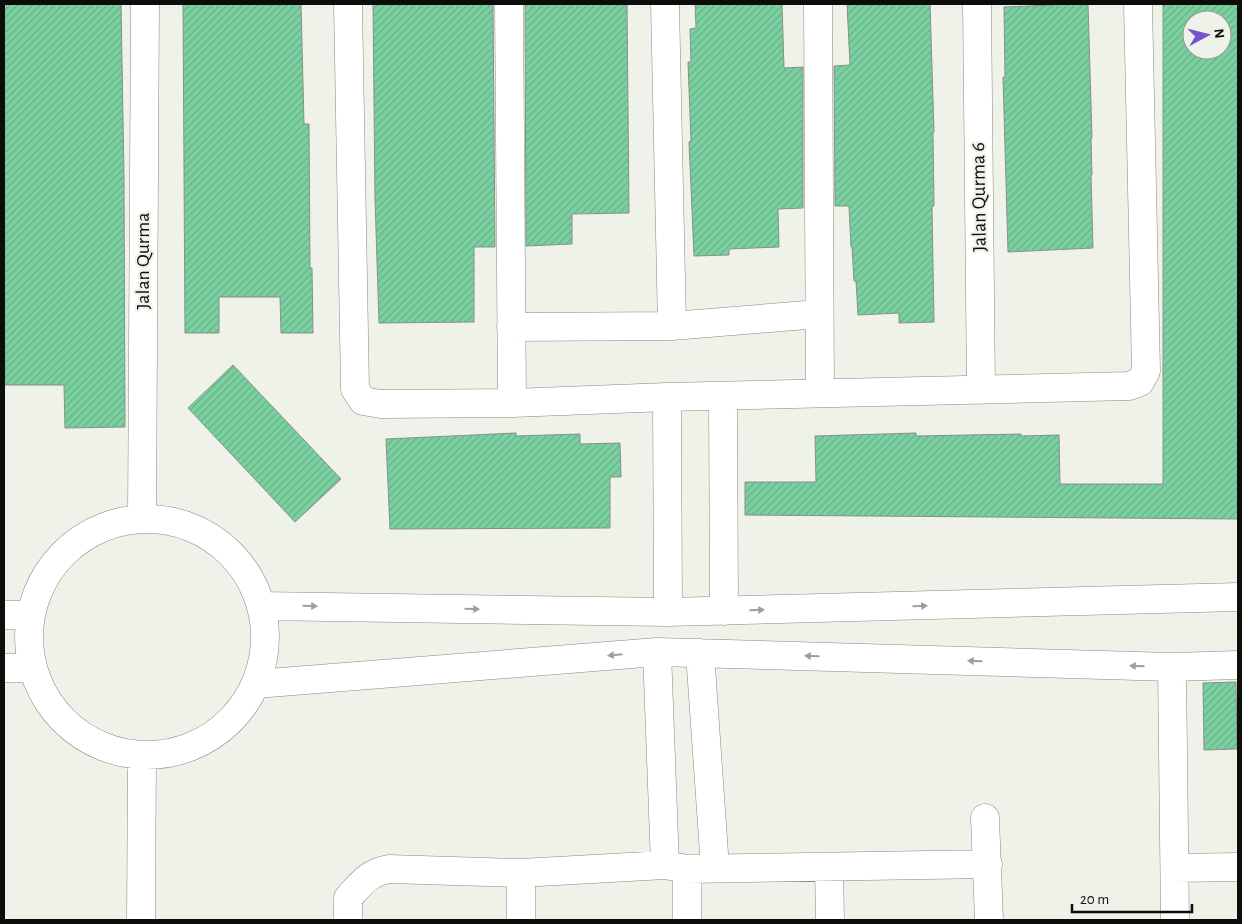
<svg xmlns="http://www.w3.org/2000/svg" width="1242" height="924" viewBox="0 0 1242 924" font-family="'Alegreya Sans',sans-serif">
	<style>
		.building { fill: url(#building-hatch); stroke: #88908b; fill-rule: evenodd }
		.lines { fill: none; stroke-linecap: round; stroke-linejoin: round }
		.minor-casing { stroke: #858980; stroke-width: 29 }
		.minor { stroke: #fff; stroke-width: 28 }
		.oneway { fill: #9e9f9d }
		.labels { text-anchor: middle; dominant-baseline: central; stroke-width: 4.5; stroke-linejoin: round; paint-order: stroke }
		.street-label { font-size: 20px; fill: #0d0e0b; stroke: #eff2e9 }
	</style>
	<defs>
		<pattern id="building-hatch" width="6" height="6" patternUnits="userSpaceOnUse" patternTransform="scale(1.25)"><rect width="6" height="6" fill="#7ad09f"/><path d="M-1 1l2-2M0 6l6-6M5 7l2-2" fill="none" stroke="#68b188"/></pattern>
	</defs>
	<rect width="100%" height="100%" fill="#eff2e9"/>
	<path class="building" d="M4,4H121L124,176L125,427L65,428L64,385H4Z
		M183,4H301L304,124H309L310,268H312L313,333H281L280,297H219V333H185Z
		M373,4H493L495,247H474V322L379,323L375,199Z
		M525,4H627L629,213L572,214V244L526,246Z
		M695,4H782L784,68L803,67V208L778,209L779,247L729,249V255L694,256L689,142L691,141L688,62H691L690,29L696,28Z
		M847,4H930L934,132H933L934,206H932L934,322L899,323V313L858,315L856,281H854L852,247H851L849,206H835L834,66L850,65Z
		M1053,4H1088L1092,138H1091L1092,175H1091L1093,248L1008,252L1003,77H1005L1004,7L1053,5Z
		M1163,4H1238V519L745,515V482H816L815,436L916,433V436L1021,434V436L1059,435L1060,484H1163ZM1192,20H1222V50H1192Z
		M233,365L341,479L295,522L188,408Z
		M516,433V436L580,434V444L620,443L621,477H610V528L390,529L386,439Z
		M1236,682L1237,749L1204,750L1203,683Z"/>
	<g class="lines">
		<defs>
			<path id="minor" d="M348,4L355,389L363,401L381,404L512,403L667,397L1129,386L1140,382L1146,371L1138,4
				M509,4L512,403
				M665,4L672,326
				M818,4L820,393
				M977,4L981,390
				M511,327L672,326L819,314
				M723,396L724,611
				M667,397L668,612
				M142,518L145,4
				M29 637a118 118 0 1 1 236 0a118 118 0 1 1-236 0Z
				M261,606L668,612L1238,597
				M4,615H31
				M657,652L665,865
				M700,653L715,868
				M1172,667L1175,920
				M4,668H33
				M256,684L657,652L1172,667L1238,665
				M985,818L989,920
				M829,867L830,920
				M1175,868L1238,867
				M687,869V920
				M141,920L142,755
				M348,920V898C362,883 368,873 389,869L521,873L665,865L687,869L988,864
				M521,920V873"/>
		</defs>
		<use href="#minor" class="minor-casing"/>
		<use href="#minor" class="minor"/>
	</g>
	<defs><path id="oneway-solid" d="M-6-.8H1V-3.2L6.5 0L1 3.2V.8H-6Z" transform="scale(1.25)"/></defs>
	<g class="oneway">
		<use href="#oneway-solid" transform="translate(310 606) rotate(1)"/>
		<use href="#oneway-solid" transform="translate(920 606) rotate(-2)"/>
		<use href="#oneway-solid" transform="translate(472 609) rotate(1)"/>
		<use href="#oneway-solid" transform="translate(757 610) rotate(-2)"/>
		<use href="#oneway-solid" transform="translate(615 655) rotate(175)"/>
		<use href="#oneway-solid" transform="translate(812 656) rotate(-178)"/>
		<use href="#oneway-solid" transform="translate(975 661) rotate(-178)"/>
		<use href="#oneway-solid" transform="translate(1137 666) rotate(-178)"/>
	</g>
	<g class="labels">
		<g class="street-label">
			<text transform="translate(979 197) rotate(-91)">Jalan Qurma 6</text>
			<text transform="translate(143 261) rotate(-90)">Jalan Qurma</text>
		</g>
	</g>
	<rect width="1242" height="924" fill="none" stroke="#0d0e0b" stroke-width="10"/>
	<g transform="translate(1207 35) rotate(83)"><circle r="24" fill="#eff2e9" stroke="#959790"/>
	<path d="M0-4L9 19L0 12L-9 19Z" fill="#7653cd"/>
	<text y="-8" font-size="14" font-weight="bold" text-anchor="middle" fill="#0d0e0b">N</text>
	</g>
	<path d="M1072 904v8h120v-8" fill="none" stroke="#0d0e0b" stroke-width="2.5"/>
	<text x="1080" y="904" font-size="15" fill="#0d0e0b" stroke="#eff2e9" stroke-width="4" paint-order="stroke">20 m</text>
</svg>
